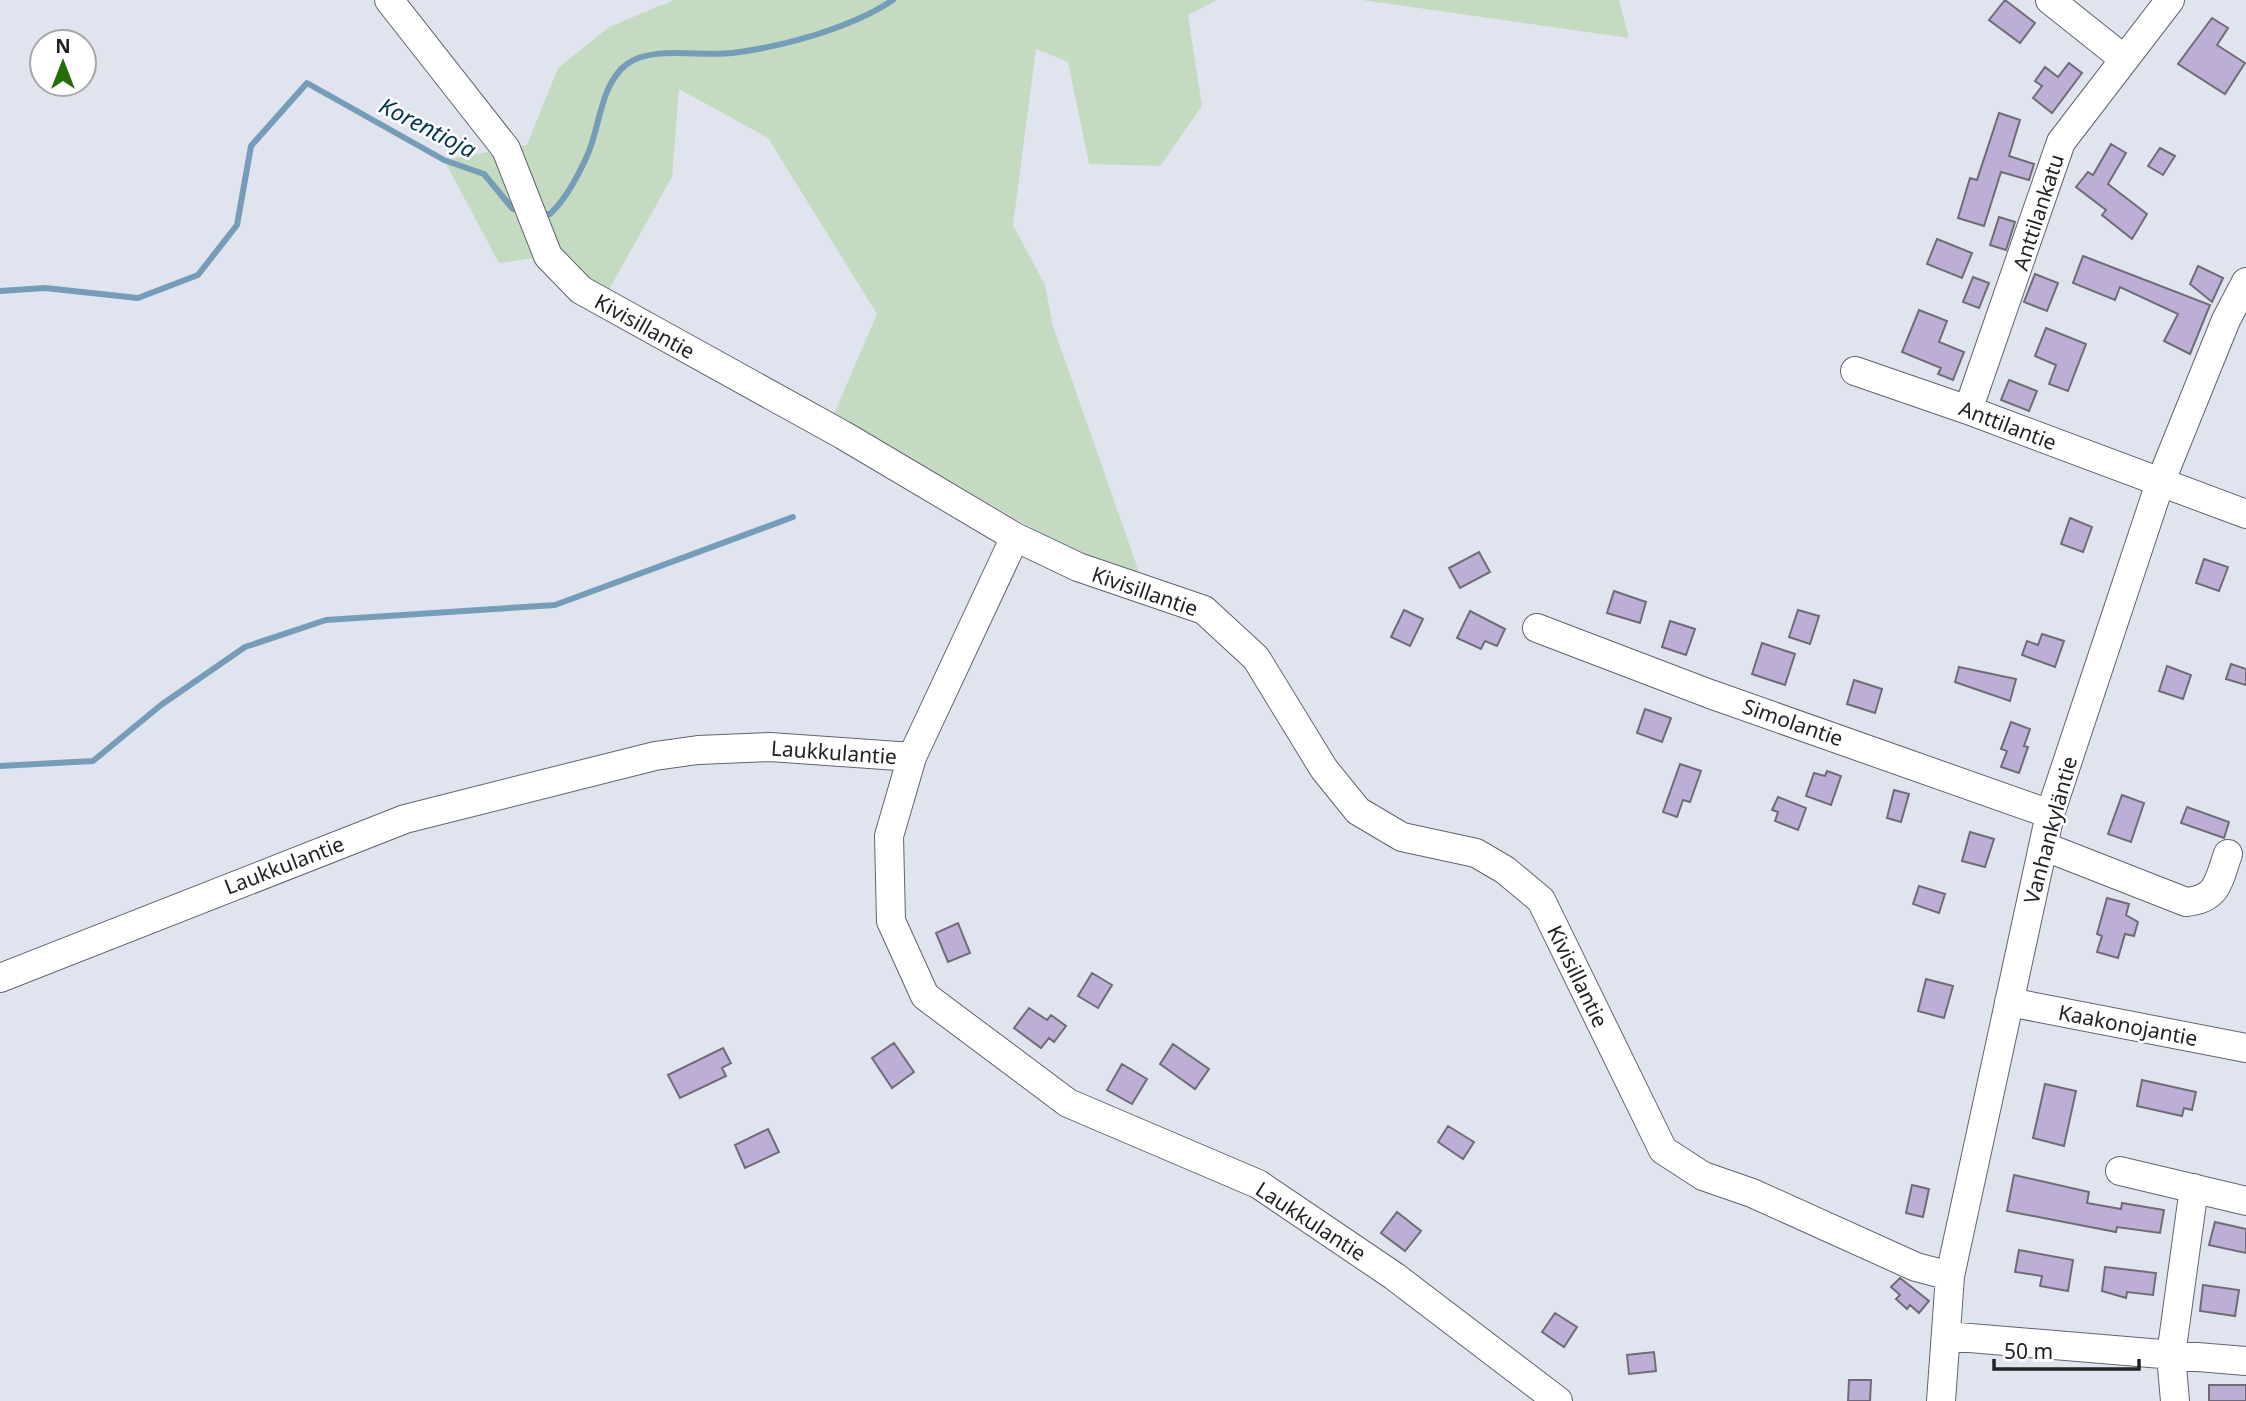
<svg xmlns="http://www.w3.org/2000/svg" width="2246" height="1401" viewBox="0 0 2246 1401" font-family="'Noto Sans',sans-serif">
	<style>
		.green { fill: #c4dbc2 }
		.lines { fill: none; stroke-linecap: round; stroke-linejoin: round }
		.stream { stroke: #759db7; stroke-width: 6 }
		.building { fill: #bdaed6; stroke: #706c76; stroke-width: 2 }
		.minor-casing { stroke: #60646d; stroke-width: 30 }
		.minor { stroke: #fff; stroke-width: 28 }
		.labels { text-anchor: middle; dominant-baseline: central; stroke-width: 5; stroke-linejoin: round; paint-order: stroke }
		.street-label { font-size: 21px; fill: #202226; stroke: #fff }
		.water-label { font-size: 23px; font-style: italic; fill: #003651; stroke: #fff }
	</style>
	<rect width="100%" height="100%" fill="#e0e4ef"/>
	<path class="green" d="M674,0H1217L1188,15L1202,106L1160,166L1089,164L1068,62L1036,49L1013,225L1045,285L1053,326L1146,592L833,416L877,314L768,138L679,89L672,177L602,302L548,256L499,263L444,160L527,145L558,68L609,27Z
		M1362,0H1619L1629,38Z"/>
	<g class="lines">
		<path class="stream" d="M538,214H550C566,199 578,176 587,156C600,128 600,84 627,64C654,45 700,57 732,53C782,47 851,28 893,0
			M0,291L45,288L138,298L198,275L237,225L251,146L307,83L444,160L484,174L512,208L521,212
			M0,766L93,761L161,705L245,647L326,620L555,605L793,517"/>
	</g>
	<path class="building" d="M2005,0L2035,23L2020,43L1989,20Z
		M2212,18L2228,28L2217,45L2245,63L2225,94L2178,64Z
		M2069,63L2082,73L2052,113L2033,98L2042,86L2035,81L2045,67L2058,77Z
		M1999,113L2020,120L2009,156L2034,164L2029,180L2001,172L1984,226L1958,218L1970,178L1977,180Z
		M2111,144L2126,153L2108,184L2147,214L2132,239L2102,215L2106,210L2076,187L2088,172L2093,175Z
		M2160,148L2175,156L2163,175L2148,166Z
		M1999,217L2015,222L2006,250L1990,245Z
		M1937,239L1972,253L1962,278L1927,264Z
		M2083,256L2210,305L2190,354L2164,341L2178,314L2120,287L2115,300L2073,283Z
		M2198,266L2223,278L2212,302L2190,284Z
		M2035,274L2058,283L2047,311L2024,302Z
		M1973,277L1989,283L1979,308L1963,302Z
		M1919,310L1947,321L1939,342L1964,352L1953,380L1938,374L1941,368L1902,352Z
		M2046,328L2086,344L2068,391L2049,384L2056,365L2035,356Z
		M2009,380L2037,391L2029,411L2001,400Z
		M2070,518L2092,527L2083,552L2061,544Z
		M1479,552L1490,572L1460,588L1449,568Z
		M2204,559L2228,567L2219,591L2196,583Z
		M1614,591L1646,602L1640,623L1607,613Z
		M1404,610L1423,619L1410,646L1391,637Z
		M1798,610L1819,616L1810,644L1789,637Z
		M1470,611L1505,629L1497,646L1485,641L1481,649L1457,638Z
		M1670,621L1695,629L1686,655L1662,647Z
		M2042,634L2064,641L2055,667L2022,655L2027,641L2038,645Z
		M1762,643L1795,654L1785,685L1752,674Z
		M2231,664L2246,669V685L2226,679Z
		M2167,666L2191,675L2183,699L2159,691Z
		M1959,667L2016,679L2010,701L1955,682Z
		M1854,680L1882,689L1875,713L1847,704Z
		M1645,709L1671,718L1662,742L1637,733Z
		M2011,722L2030,729L2024,746L2028,747L2019,773L2001,767L2007,751L2001,749Z
		M1680,764L1701,771L1690,802L1683,800L1677,817L1663,812Z
		M1827,771L1841,776L1831,805L1806,796L1814,773L1825,776Z
		M1894,790L1909,794L1901,822L1887,818Z
		M2122,795L2144,803L2131,842L2108,834Z
		M1778,797L1806,808L1798,830L1775,821L1778,812L1772,810Z
		M2187,807L2229,822L2224,838L2181,823Z
		M1970,832L1994,839L1985,867L1962,861Z
		M1919,886L1945,894L1939,913L1913,904Z
		M2107,898L2129,904L2126,915L2138,922L2134,936L2125,934L2118,958L2097,952L2102,936L2097,934Z
		M958,923L970,953L948,962L936,933Z
		M1092,973L1112,985L1098,1008L1078,996Z
		M1926,979L1953,986L1944,1018L1918,1011Z
		M1029,1008L1047,1020L1051,1015L1066,1026L1054,1042L1049,1038L1041,1048L1014,1028Z
		M894,1043L914,1072L892,1088L872,1058Z
		M1173,1044L1209,1069L1195,1089L1160,1064Z
		M723,1048L731,1063L722,1068L726,1076L680,1098L668,1075Z
		M1122,1064L1147,1079L1132,1104L1107,1090Z
		M2142,1080L2196,1092L2192,1110L2184,1108L2182,1116L2137,1106Z
		M2045,1084L2076,1091L2064,1146L2033,1138Z
		M1448,1126L1474,1142L1463,1159L1438,1142Z
		M768,1129L779,1152L745,1168L735,1145Z
		M2014,1175L2089,1192L2087,1203L2121,1209L2122,1203L2164,1210L2160,1233L2117,1227L2116,1232L2007,1211Z
		M1912,1185L1929,1189L1923,1217L1906,1213Z
		M1397,1212L1421,1231L1405,1251L1381,1233Z
		M2215,1222L2246,1229V1253L2209,1245Z
		M2019,1250L2073,1260L2068,1291L2040,1286L2042,1276L2015,1272Z
		M2105,1267L2156,1273L2153,1295L2127,1292L2126,1298L2102,1291Z
		M1900,1278L1929,1301L1919,1313L1910,1305L1907,1309L1896,1299L1900,1295L1891,1287Z
		M2203,1285L2239,1290L2235,1316L2200,1311Z
		M1555,1313L1577,1327L1564,1347L1542,1332Z
		M1654,1352L1656,1371L1629,1374L1627,1355Z
		M1849,1380H1871L1870,1401H1848Z
		M2209,1385H2246V1401H2209Z"/>
	<g class="lines">
		<defs>
			<path id="minor" d="M389,0L506,149L548,256L581,290L843,435L1015,537L1078,567L1204,610L1256,658L1324,769L1358,811L1402,837L1476,853L1505,870L1541,900L1663,1150L1703,1176L1752,1193L1916,1267L1950,1276
				M2050,0L2124,59
				M1855,371L1968,410L2246,514
				M1968,410L2061,142L2170,0
				M1537,628L1710,694L2050,814
				M912,757L1015,537
				M2043,846L2186,902C2218,899 2218,882 2228,854
				M0,978L405,819L655,756L698,750L770,747L912,757L889,836L891,921L925,996L1068,1103L1258,1184L1394,1276L1558,1401
				M2009,1002L2246,1048
				M2120,1171L2246,1201
				M1946,1336L2246,1361
				M1941,1401L1950,1276L2050,814L2160,483L2226,320L2246,282
				M2175,1401L2171,1355L2194,1188"/>
		</defs>
		<use href="#minor" class="minor-casing"/>
		<use href="#minor" class="minor"/>
	</g>
	<g class="labels">
		<g class="street-label">
			<text transform="translate(2038 212) rotate(-72)">Anttilankatu</text>
			<text transform="translate(645 326) rotate(29)">Kivisillantie</text>
			<text transform="translate(2008 425) rotate(21)">Anttilantie</text>
			<text transform="translate(1145 591) rotate(19)">Kivisillantie</text>
			<text transform="translate(1793 722) rotate(19)">Simolantie</text>
			<text transform="translate(834 752) rotate(4)">Laukkulantie</text>
			<text transform="translate(2050 830) rotate(-75)">Vanhankyläntie</text>
			<text transform="translate(284 865) rotate(-21)">Laukkulantie</text>
			<text transform="translate(1578 976) rotate(64)">Kivisillantie</text>
			<text transform="translate(2128 1025) rotate(11)">Kaakonojantie</text>
			<text transform="translate(1311 1221) rotate(33)">Laukkulantie</text>
		</g>
		<g class="water-label">
			<text transform="translate(428 127) rotate(27)">Korentioja</text>
		</g>
	</g>
	<g transform="translate(63 63)"><circle r="33" fill="#ffffff" stroke="#a6a7a8" stroke-width="2"/>
	<path d="M0-5L12 26L0 18L-12 26Z" fill="#266d0a"/>
	<text y="-10" font-size="19" font-weight="bold" text-anchor="middle" fill="#202226">N</text>
	</g>
	<path d="M1994 1359v10h145v-10" fill="none" stroke="#202226" stroke-width="3.5"/>
	<text x="2004" y="1359" font-size="21" fill="#202226" stroke="#ffffff" stroke-width="5" paint-order="stroke">50 m</text>
</svg>
